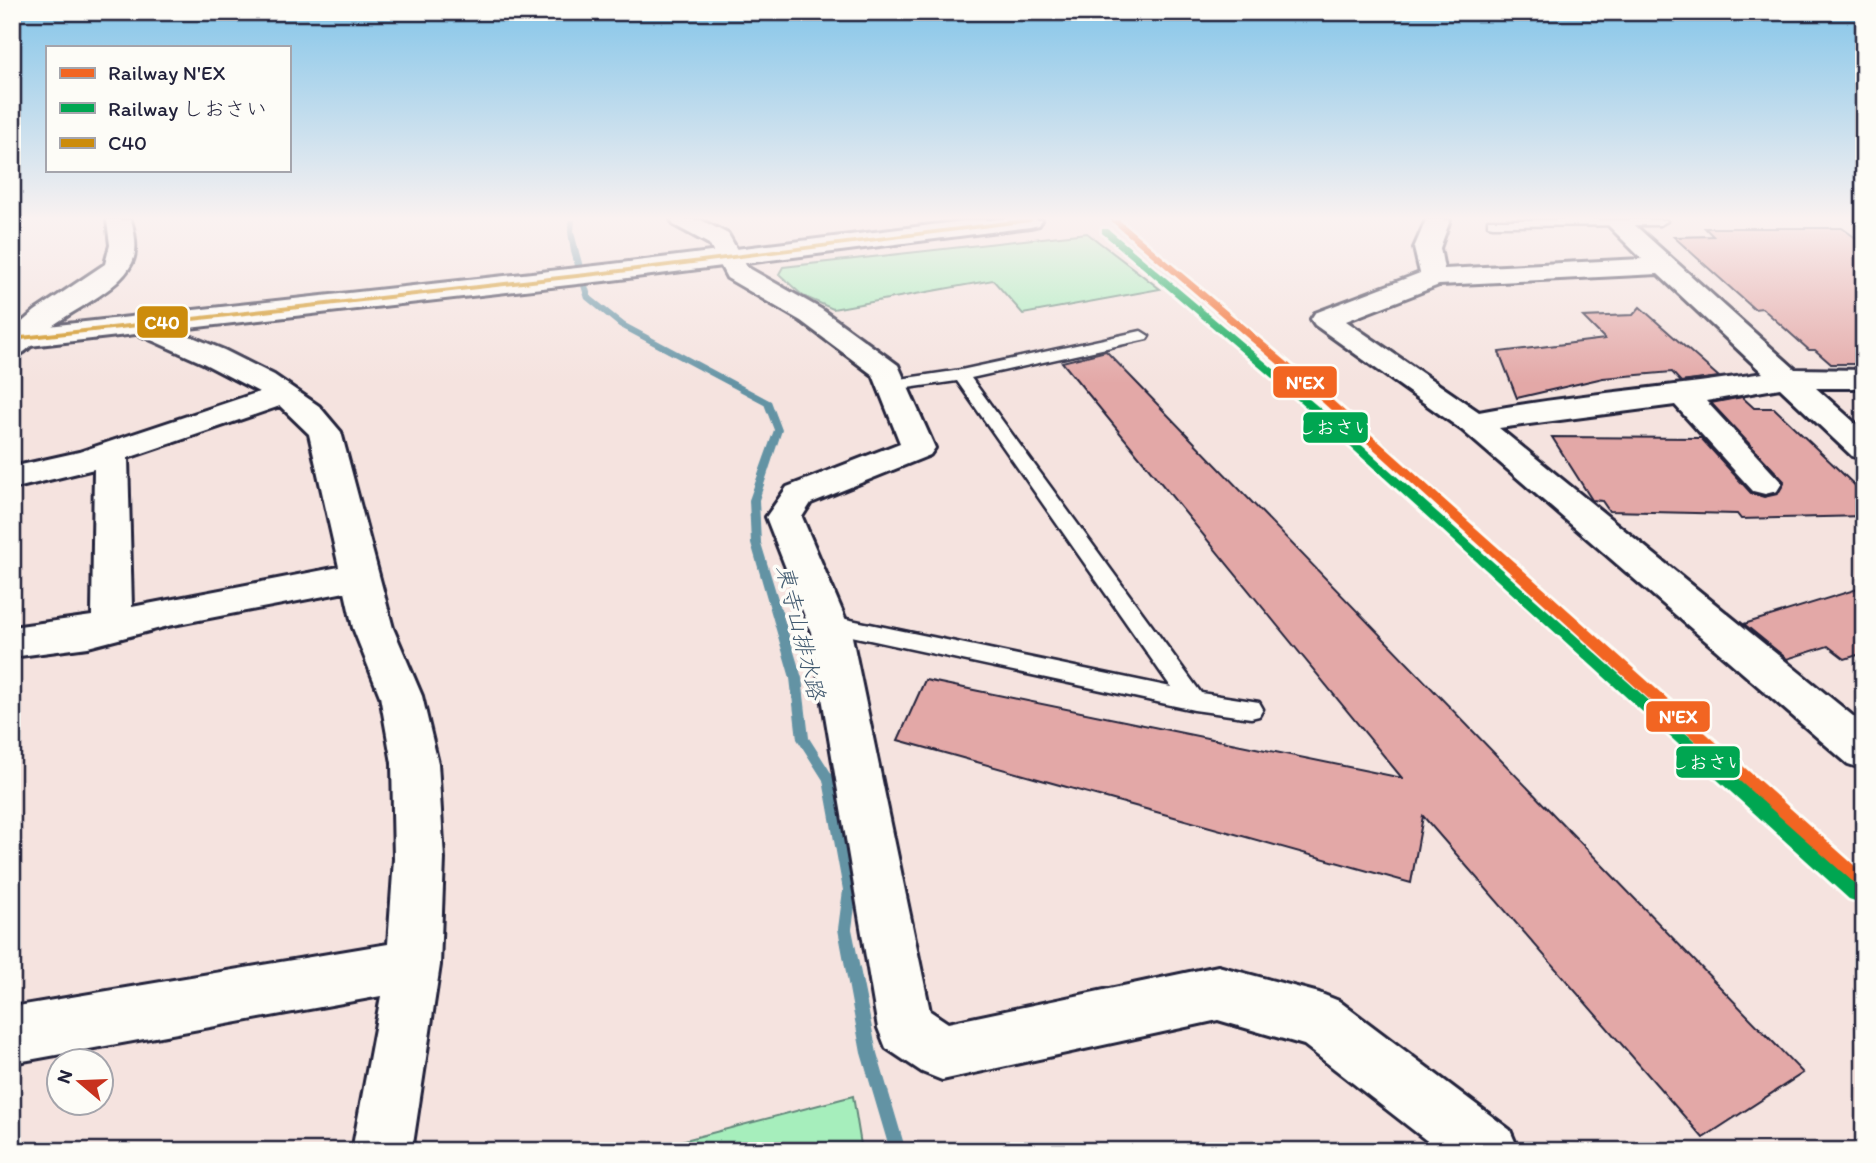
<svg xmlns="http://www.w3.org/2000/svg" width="1876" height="1163" viewBox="0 0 1876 1163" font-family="Itim,'Klee One',sans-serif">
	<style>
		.green { fill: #a6eebc; stroke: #64887c; stroke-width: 2 }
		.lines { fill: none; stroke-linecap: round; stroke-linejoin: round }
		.stream { fill: #6393a4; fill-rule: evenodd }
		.building { fill: #e3a8a7; stroke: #22223b; stroke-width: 2 }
		.lane-casing { stroke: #22223b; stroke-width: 5 }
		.street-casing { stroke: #22223b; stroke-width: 6 }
		.secondary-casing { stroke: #22223b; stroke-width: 6 }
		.lane { fill: #fdfcf7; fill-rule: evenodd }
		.street { fill: #fdfcf7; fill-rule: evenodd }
		.secondary { fill: #fdfcf7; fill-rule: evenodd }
		.bus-1-casing { stroke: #fdfcf7; stroke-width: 6 }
		.bus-1 { fill: #cc8c0c; fill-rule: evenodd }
		.rail-1-casing { stroke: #fdfcf7; stroke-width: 6 }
		.rail-2-casing { stroke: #fdfcf7; stroke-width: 6 }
		.rail-1 { fill: #f26522; fill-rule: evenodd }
		.rail-2 { fill: #00a651; fill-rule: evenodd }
		.labels { text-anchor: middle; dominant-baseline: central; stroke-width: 7; stroke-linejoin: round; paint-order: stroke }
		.water-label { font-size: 23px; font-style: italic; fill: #425a70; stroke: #fdfcf7 }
		.line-badge { stroke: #fdfcf7; stroke-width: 2.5 }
		.badge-label { font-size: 19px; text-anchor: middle; font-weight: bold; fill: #fff }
	</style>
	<rect width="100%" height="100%" fill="#f5e3df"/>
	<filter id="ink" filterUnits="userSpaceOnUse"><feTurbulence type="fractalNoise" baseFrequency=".0143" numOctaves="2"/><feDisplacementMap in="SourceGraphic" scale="14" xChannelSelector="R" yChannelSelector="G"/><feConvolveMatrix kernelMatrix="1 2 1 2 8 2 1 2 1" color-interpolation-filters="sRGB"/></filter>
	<g filter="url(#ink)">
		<path class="green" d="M1087,233L1160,289L1023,314L993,280L833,309L803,296L779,274L783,267Z
			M853,1096L862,1151H643Z"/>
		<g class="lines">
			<path class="stream" d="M569,220H575L574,232L579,252L591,296L625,323L771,401L782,430L759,500L761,543L802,678L809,738L835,779L857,890L852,929L877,1053L906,1151H890L861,1053L838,929L843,890L823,780L797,739L790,678L751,543L749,500L774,430L764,404L619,327L585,299L571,252L568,232Z"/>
		</g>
		<path class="building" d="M1705,228H1842L1864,244V364H1831L1815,350H1809L1762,308L1754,309L1674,237L1713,236Z
			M1640,307L1719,377L1681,382L1672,372L1603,378L1517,398L1499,352L1605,339L1583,317L1633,315Z
			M1106,351L1803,1073L1703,1138L1423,816L1411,883L898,740L925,680L1402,778L1062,362Z
			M1742,397L1754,408H1774L1864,494V516L1741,519L1737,514L1609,511L1602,501L1592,500L1552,437L1701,438L1751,493L1764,497L1778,494L1784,481L1711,403Z
			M1864,587V653L1845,659L1828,646L1787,659L1744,624Z"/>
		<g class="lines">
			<defs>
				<path id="lane" d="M1488,220H1666L1667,221L1660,225L1493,226L1488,225Z
					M1141,331L1149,336L1147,339L971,378L1201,693L1259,702L1263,709L1259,716L1251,718L1194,710L819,629L816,623L819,617L827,615L1171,687L957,381L893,390L885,385L893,380L961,370Z"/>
				<path id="street" d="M107,220H131C135,234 138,250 132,263C118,292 70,310 46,331C34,341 27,354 12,358V331L35,311L105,264L110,245Z
					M671,220H701L728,234L747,267L821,309L898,365L935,448L930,455L811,503L802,517L851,632L930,1011L948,1023L1218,966L1319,993L1339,1001L1510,1130L1519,1151H1440L1304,1045L1218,1020L942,1080L922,1072L886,1048L878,1028L811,632L766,517L787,487L900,443L873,375L801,321L727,278L709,244L674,225Z
					M1426,220H1450L1440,248L1444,269L1642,259L1603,220H1629L1795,369L1864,370V388H1816L1864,431V459L1852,456L1780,388L1706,401L1782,483L1777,491L1765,494L1753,491L1675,405L1499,428L1864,725V769L1848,764L1462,430L1315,325L1311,319L1315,313L1420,273L1414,248ZM1658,274L1763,373C1669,388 1573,394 1479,412L1346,321L1439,285Z
					M139,315L224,350L274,375L319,406L341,432L393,628L422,696L438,763L444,859L440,965L412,1151H352L381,996L12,1063V1007L388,944L394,859L392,763L380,696L353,628L345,592L168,626L88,647L12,657V627L92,616L94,469L12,489V467L79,452L259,392L203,363L129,330L125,324L129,318ZM280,406L309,434L339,567L132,607L128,458Z"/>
				<path id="secondary" d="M972,220H1042L1039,225L1030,227L604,281L12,348V330L604,265Z"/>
			</defs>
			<use href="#lane" class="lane-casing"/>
			<use href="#street" class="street-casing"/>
			<use href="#secondary" class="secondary-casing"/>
			<use href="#lane" class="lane"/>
			<use href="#street" class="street"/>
			<use href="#secondary" class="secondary"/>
			<defs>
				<path id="bus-1" d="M1015,220H1033L1030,222L604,275L12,341V337L604,271Z"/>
			</defs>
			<use href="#bus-1" class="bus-1-casing"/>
			<use href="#bus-1" class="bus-1"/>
			<defs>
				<path id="rail-1" d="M1110,220H1119L1330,398L1864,874V891L1858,889L1322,402Z"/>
				<path id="rail-2" d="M1102,229H1108L1321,409L1861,889L1863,894L1861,899L1855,901L1849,899L1313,413L1102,233Z"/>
			</defs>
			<use href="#rail-1" class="rail-1-casing"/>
			<use href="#rail-2" class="rail-2-casing"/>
			<use href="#rail-1" class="rail-1"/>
			<use href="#rail-2" class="rail-2"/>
		</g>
	</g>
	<linearGradient id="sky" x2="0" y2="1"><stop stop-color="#84c5e9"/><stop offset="0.57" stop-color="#faf2f1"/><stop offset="1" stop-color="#faf2f1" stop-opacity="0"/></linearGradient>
	<rect width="1876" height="383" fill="url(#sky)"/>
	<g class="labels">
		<g class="water-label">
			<text transform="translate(801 632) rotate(76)">東寺山排水路</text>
		</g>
	</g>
	<g class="line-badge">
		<rect x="136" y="305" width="53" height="34" rx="7" fill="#cc8c0c"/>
		<rect x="1272" y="365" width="66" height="34" rx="7" fill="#f26522"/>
		<rect x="1302" y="411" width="67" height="33" rx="7" fill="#00a651"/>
		<rect x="1645" y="700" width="66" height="33" rx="7" fill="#f26522"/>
		<rect x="1675" y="745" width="66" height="34" rx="7" fill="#00a651"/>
	</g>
	<g class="badge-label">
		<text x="162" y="329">C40</text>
		<text x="1305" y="389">N'EX</text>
		<text x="1335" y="434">しおさい</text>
		<text x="1678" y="723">N'EX</text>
		<text x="1708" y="769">しおさい</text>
	</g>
	<rect width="1876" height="1163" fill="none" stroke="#fdfcf7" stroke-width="42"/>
	<rect x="21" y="21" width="1834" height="1121" fill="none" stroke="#22223b" stroke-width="2.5" filter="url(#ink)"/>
	<rect x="46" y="46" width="245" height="126" fill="#fdfcf7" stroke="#a5a5ac" stroke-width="2"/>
	<rect x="60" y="68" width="35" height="10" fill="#f26522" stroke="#a5a5ac" stroke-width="2"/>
	<text x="108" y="80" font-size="21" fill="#22223b">Railway N'EX</text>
	<rect x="60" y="103" width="35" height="10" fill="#00a651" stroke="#a5a5ac" stroke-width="2"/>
	<text x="108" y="116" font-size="21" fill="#22223b">Railway しおさい</text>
	<rect x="60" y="138" width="35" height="10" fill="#cc8c0c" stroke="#a5a5ac" stroke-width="2"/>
	<text x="108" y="150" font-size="21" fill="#22223b">C40</text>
	<g transform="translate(80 1082) rotate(289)"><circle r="33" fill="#fdfcf7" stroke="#a5a5ac" stroke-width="2"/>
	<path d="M0-5L12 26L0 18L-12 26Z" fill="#c8321e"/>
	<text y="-10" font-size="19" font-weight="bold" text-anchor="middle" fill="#22223b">N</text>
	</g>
</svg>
